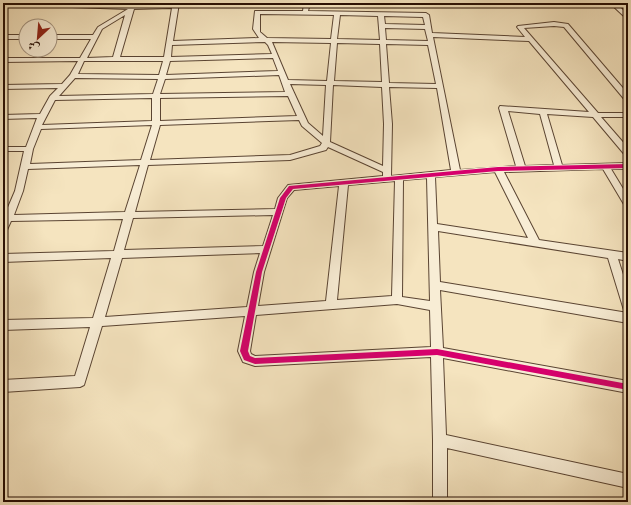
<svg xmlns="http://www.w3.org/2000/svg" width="631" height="505" viewBox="0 0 631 505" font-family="'Sorts Mill Goudy',Amiri,serif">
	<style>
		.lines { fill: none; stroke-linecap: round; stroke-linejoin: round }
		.minor-casing { stroke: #5a4432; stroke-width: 2 }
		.minor { fill: #f8edd5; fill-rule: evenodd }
		.cycleway-casing { stroke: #f8edd5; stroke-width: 2 }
		.cycleway { fill: #d6006c; fill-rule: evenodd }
	</style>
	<rect width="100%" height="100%" fill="#f5e4bf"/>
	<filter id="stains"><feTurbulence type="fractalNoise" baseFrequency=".005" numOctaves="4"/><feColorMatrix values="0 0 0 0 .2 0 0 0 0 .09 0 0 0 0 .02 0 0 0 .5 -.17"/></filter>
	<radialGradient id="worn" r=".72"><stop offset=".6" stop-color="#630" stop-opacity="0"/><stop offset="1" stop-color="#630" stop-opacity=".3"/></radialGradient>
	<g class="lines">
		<defs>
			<path id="minor" d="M13,3L132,5L179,3L173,41L259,38L253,29L255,11H303L304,3H310L308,11L426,13L429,15L432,33L525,37L517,27L518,26L554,22L568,24L628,94V100H625L564,27L554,26L524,28L598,113H628V117H601L628,148V155H625L593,117L547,114L562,165L628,163V169H611L628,197V207L625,206L603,169L504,172L539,240L628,253V261L618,259L628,290V311L624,310L623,307L608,258L438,231L440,282L628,313V323L440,290L443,348L628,381V393L443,358L446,435L628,474V488L447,448V502H433V440L431,357L255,366L243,362L238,351L245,316L102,326L84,385L80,387L3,392V380L75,376L90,327L3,330V320L93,318L111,258L3,262V254L114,251L123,219L11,221L6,232L3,233V219L15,191L24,151H3V147H26L37,118L3,119V115L40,114L50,96L58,88L3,89V85L62,84L70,75L78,61L3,62V58H80L91,39H50V35H93L98,27L128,9L16,5ZM172,8L164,57H120L134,9ZM260,14L334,15L331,39L267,38L260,32ZM125,15L113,57L87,58L102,29ZM340,15L378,16L380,40L337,39ZM384,16L423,17L425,25L385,24ZM385,28L425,29L428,41L386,40ZM433,37L529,41L589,112L500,106L499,108L516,166L460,170ZM265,42L268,45L272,54L171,57L172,45ZM272,42L331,43L327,81L288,80ZM337,43L380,44L382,82L334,81ZM386,44L428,45L436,84L389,83ZM273,58L278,71L166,75L170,61ZM84,61H163L159,75L78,74ZM279,75L285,92L160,94L165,79ZM75,78L158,79L153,94L59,96ZM290,84L326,85L323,136L308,123ZM333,85L382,87L384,124L383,166L330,142ZM389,87L437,88L451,170L391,176L392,124ZM288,96L297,116L160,121V98ZM152,98V121L42,125L55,100ZM508,111L540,114L554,165L525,166ZM299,120L302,126L322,143L320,146L290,155L150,160L160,125ZM152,125L141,160L30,164L33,149L41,129ZM328,147L383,172V176L288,185L278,198L275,209L135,212L148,165L290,160L326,150ZM140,165L125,212L14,215L23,191L28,169ZM495,172L528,238L437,224L435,177ZM427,178L430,301L402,297L403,180ZM395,181L392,296L337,300L348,185ZM339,186L326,301L258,306L264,272L287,198L294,190ZM273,215L263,246L124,250L133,218ZM260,253L254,272L247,307L105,317L122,258ZM397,304L430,310L431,347L255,356L251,354L250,351L256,315Z
				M505,3H511L512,5L507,6Z
				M613,3H619L618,5L628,15V20L613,6Z
				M3,35H26V39H3Z"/>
		</defs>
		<use href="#minor" class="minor-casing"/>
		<use href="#minor" class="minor"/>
		<defs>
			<path id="cycleway" d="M628,164V168L498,171L293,189L286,198L262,272L248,351L250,356L255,358L437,349L628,384V390L437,355L255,364L244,360L240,351L256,272L280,198L289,186L498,167Z"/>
		</defs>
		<use href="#cycleway" class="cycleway-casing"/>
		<use href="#cycleway" class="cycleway"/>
	</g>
	<rect width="631" height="505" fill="none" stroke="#f5e4bf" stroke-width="16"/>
	<rect x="4" y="4" width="623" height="497" fill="none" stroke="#270e03" stroke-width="2"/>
	<rect x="8" y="8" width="615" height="489" fill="none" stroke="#270e03"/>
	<g transform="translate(38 38) rotate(206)"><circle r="19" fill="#f8edd5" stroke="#a49481"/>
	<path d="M0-3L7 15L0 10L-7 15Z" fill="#8f2418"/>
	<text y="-6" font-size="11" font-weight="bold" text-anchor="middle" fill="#270e03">ش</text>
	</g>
	<rect width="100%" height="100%" filter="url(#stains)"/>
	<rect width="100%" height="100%" fill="url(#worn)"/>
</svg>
